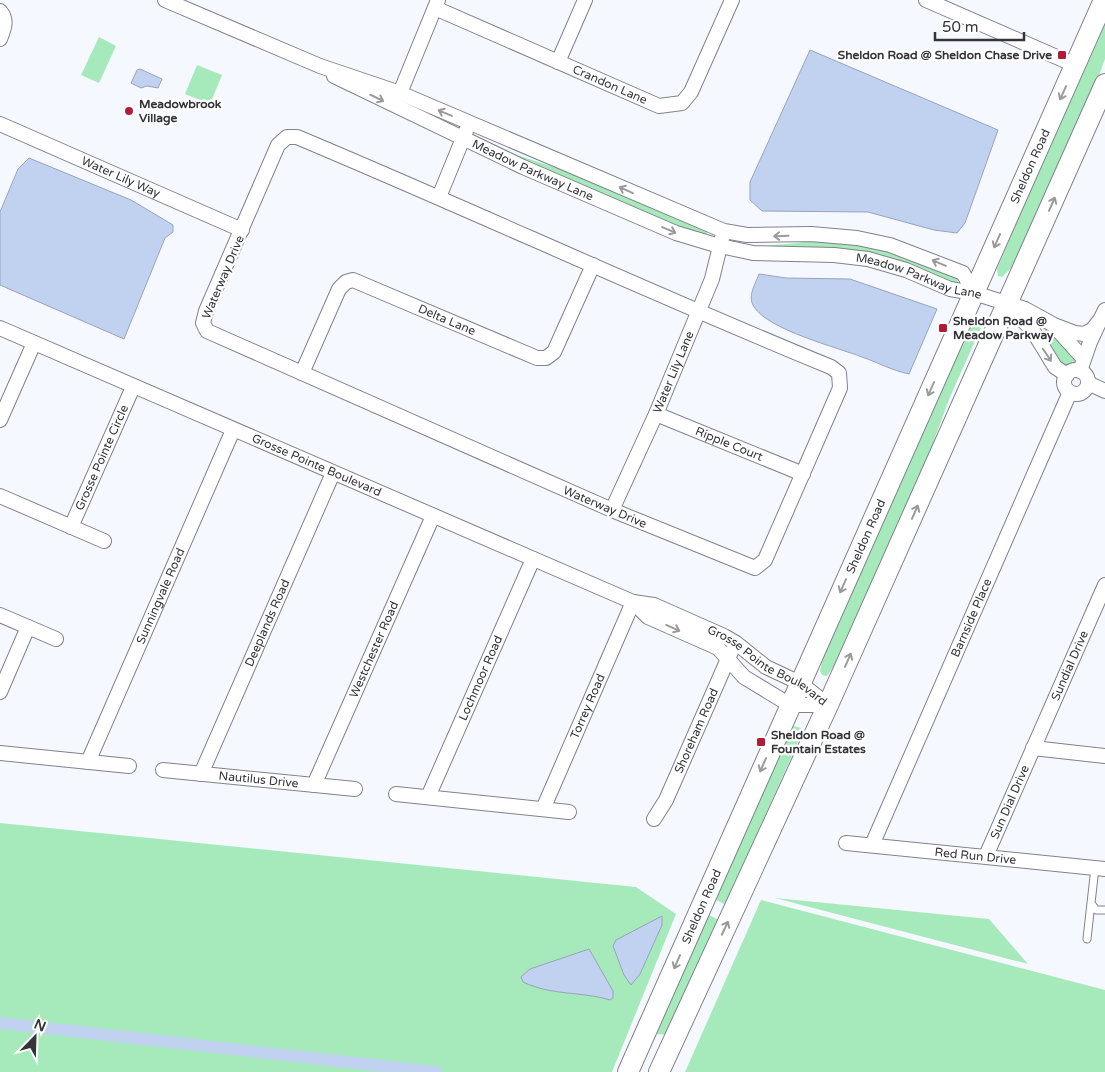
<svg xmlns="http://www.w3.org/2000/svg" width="1105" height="1072" viewBox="0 0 1105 1072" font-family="'Varela Round',sans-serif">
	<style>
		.green { fill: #a6eabb }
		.water { fill: #c1d2f1; stroke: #97a3ba }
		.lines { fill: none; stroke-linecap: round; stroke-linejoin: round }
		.canal { stroke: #c1d2f1; stroke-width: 12 }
		.service-casing { stroke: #7f828c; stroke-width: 9 }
		.minor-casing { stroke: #7f828c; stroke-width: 16 }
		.secondary-casing { stroke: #7f828c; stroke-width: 22 }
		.service { stroke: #fff; stroke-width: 7 }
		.minor { stroke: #fff; stroke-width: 14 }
		.secondary { stroke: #fff; stroke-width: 20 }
		.oneway { stroke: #9a9a9c }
		.poi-dot { fill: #b01c35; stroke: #fff; stroke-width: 2 }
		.labels { text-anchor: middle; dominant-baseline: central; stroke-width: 4.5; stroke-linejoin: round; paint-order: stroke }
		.poi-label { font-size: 12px; font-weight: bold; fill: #343539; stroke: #fff; text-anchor: start }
		.street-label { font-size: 12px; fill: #343539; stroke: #fff }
	</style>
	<rect width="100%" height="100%" fill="#f6f8ff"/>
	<path class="green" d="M1105,11V59L1089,103L1015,264L1002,277L998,276L997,269Z
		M99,37L116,46L99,83L81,75Z
		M197,65L222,75L210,104L185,94Z
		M488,142L520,156L572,173L706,230L707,233L705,235L660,219L487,144Z
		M816,241L865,245L891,252L956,277L958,282L955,284C921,272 885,254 849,250C813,246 777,250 741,245L765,246Z
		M981,318L984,321L950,397L911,502L838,661L827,676L822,675L820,671L826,644L959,340L973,322Z
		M1045,328H1048L1075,359L1076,362L1071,368L1063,367L1043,331Z
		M794,726L801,728L800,738L766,813L728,906L712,898L790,732Z
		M0,823L636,887L676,914L612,1072H0Z
		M775,898L989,919L1028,964Z
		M761,900L1105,990V1072H685Z
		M705,913L721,921L667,1035L656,1034Z"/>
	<path class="water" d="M810,50L998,130L965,223L957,233L934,230L868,212L762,211L750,200V182Z
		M140,69L162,79L158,88L147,86L141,88L131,83L137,70Z
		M29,158L131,200L173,225V232L165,238L124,339L0,285V212L18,169Z
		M759,274L786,278L850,279L937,309L909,374C891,370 879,363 862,357C836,347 769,330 754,307C747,296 755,285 759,274Z
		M662,916V925L640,974L631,985L624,975L613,946L616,940Z
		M589,949L613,991V998L610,1000C580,991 553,996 523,982L521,977L530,969Z"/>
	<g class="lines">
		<path class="canal" d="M0,1023L436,1072"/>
		<defs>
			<path id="service" d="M1095,868L1091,903L1096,910H1105
				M1087,939L1091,903"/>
			<g id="minor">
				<path d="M165,0L320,66L400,93L724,231L747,235L811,234L857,238L890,245L963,273L974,293"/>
				<path d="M926,0L1075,65"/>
				<path id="s1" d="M435,8L659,106L682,103L691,92L732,0"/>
				<path d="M0,11C8,20 4,29 0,39"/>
				<path d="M558,62L585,0"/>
				<path id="s2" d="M334,76L523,167L676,233L716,245L753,253L834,255L868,259L906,270L950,289L974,293L1025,309L1054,325L1075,333L1084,334L1092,330L1100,320"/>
				<path d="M400,93L438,0"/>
				<path id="s3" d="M0,124L242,230"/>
				<path d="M287,137H297C476,212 652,294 831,367L839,373L840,388L765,560L755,568L612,510L207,331L203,323L206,311L278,145Z"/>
				<path d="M439,197L466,131"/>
				<path d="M1010,307L1033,331L1055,367L1067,375"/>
				<path d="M1054,326L1083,358"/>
				<path id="s4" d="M0,328L633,602L654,605L724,636L736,643L766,667L800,683L828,705"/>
				<circle cx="1076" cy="382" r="12"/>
				<path d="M1080,371L1090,342L1105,310"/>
				<path id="s5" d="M302,373L339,289L346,282L353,280L537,358H546L554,352L593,265"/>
				<path d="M1088,383L1105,391"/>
				<path id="s6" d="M656,414L803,474"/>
				<path d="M0,420L34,343"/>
				<path d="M0,496L104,541"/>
				<path id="s7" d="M612,510L656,414L712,279L722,238"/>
				<path id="s8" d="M71,527L133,387"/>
				<path d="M633,602L648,617L718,648L744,677L790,705H828"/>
				<path d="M0,615L56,639"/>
				<path d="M0,692L28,627"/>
				<path d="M1033,748L1105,756"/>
				<path d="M0,753L129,766"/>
				<path id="s9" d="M88,762L233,430"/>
				<path id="s10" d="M163,770L355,789"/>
				<path id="s11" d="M201,774L333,473"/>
				<path id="s12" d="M314,785L433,516"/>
				<path d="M396,794L569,812"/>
				<path id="s13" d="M428,797L533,559"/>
				<path id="s14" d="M543,809L633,602"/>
				<path id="s15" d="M654,819L666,800L731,652"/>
				<path id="s16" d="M846,843L1105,869"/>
				<path id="s17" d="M872,845L1070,392"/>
				<path id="s18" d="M986,856L1105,585"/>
			</g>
			<g id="secondary">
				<path id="s19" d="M628,1072L1104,0"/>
				<path d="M659,1072L828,705L1105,84"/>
			</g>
		</defs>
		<use href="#service" class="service-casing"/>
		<use href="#minor" class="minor-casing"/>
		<use href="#secondary" class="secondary-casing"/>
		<use href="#service" class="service"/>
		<use href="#minor" class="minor"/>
		<use href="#secondary" class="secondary"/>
	</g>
	<defs><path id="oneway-shaft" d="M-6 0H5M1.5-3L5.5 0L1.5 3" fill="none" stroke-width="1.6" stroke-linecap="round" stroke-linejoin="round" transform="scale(1.25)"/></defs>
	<g class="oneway">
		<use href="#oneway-shaft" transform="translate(1063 93) rotate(114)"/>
		<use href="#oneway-shaft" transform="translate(377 98) rotate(26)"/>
		<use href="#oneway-shaft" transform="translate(445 113) rotate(-157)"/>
		<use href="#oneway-shaft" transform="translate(626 190) rotate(-156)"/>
		<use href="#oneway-shaft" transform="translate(1052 204) rotate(-66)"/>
		<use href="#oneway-shaft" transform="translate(669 230) rotate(23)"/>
		<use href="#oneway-shaft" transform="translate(781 236) rotate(178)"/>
		<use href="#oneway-shaft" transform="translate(997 241) rotate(114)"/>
		<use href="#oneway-shaft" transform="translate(939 263) rotate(-157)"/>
		<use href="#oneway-shaft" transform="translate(1047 355) rotate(56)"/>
		<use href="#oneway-shaft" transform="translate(931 389) rotate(114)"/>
		<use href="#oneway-shaft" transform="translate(915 512) rotate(-66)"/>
		<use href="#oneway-shaft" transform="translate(843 586) rotate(114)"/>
		<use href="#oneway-shaft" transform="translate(673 628) rotate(24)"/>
		<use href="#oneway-shaft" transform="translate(848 660) rotate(-66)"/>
		<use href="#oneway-shaft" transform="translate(763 765) rotate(114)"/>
		<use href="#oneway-shaft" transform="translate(725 928) rotate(-65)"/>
		<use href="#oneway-shaft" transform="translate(677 962) rotate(114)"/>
	</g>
	<g class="poi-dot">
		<rect x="1057" y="50" width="10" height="10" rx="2.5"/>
		<circle cx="129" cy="111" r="5"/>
		<rect x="938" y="323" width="10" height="10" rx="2.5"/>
		<rect x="756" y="737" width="10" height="10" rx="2.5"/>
	</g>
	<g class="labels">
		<g class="poi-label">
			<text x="1052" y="55" text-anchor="end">Sheldon Road @ Sheldon Chase Drive</text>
			<text x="139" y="104">Meadowbrook<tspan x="139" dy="14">Village</tspan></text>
			<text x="953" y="321">Sheldon Road @<tspan x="953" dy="14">Meadow Parkway</tspan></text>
			<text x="771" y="735">Sheldon Road @<tspan x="771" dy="14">Fountain Estates</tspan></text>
		</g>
		<g class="street-label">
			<text stroke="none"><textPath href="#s1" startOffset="191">Crandon Lane</textPath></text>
			<text stroke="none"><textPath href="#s19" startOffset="991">Sheldon Road</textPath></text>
			<text stroke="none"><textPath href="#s2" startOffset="220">Meadow Parkway Lane</textPath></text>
			<text stroke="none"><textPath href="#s3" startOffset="132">Water Lily Way</textPath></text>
			<text stroke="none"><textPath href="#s2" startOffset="625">Meadow Parkway Lane</textPath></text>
			<text transform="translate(223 277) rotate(-67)">Waterway Drive</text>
			<text stroke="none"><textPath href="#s5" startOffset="211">Delta Lane</textPath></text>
			<text stroke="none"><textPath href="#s7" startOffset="151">Water Lily Lane</textPath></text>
			<text stroke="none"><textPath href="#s6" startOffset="79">Ripple Court</textPath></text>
			<text stroke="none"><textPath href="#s8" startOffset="76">Grosse Pointe Circle</textPath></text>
			<text stroke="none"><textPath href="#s4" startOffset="345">Grosse Pointe Boulevard</textPath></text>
			<text transform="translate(605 507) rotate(23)">Waterway Drive</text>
			<text stroke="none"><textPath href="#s19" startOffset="586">Sheldon Road</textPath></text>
			<text stroke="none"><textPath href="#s9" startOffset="181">Sunningvale Road</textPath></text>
			<text stroke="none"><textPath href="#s17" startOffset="248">Barnside Place</textPath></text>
			<text stroke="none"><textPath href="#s11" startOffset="165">Deeplands Road</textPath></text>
			<text stroke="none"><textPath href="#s12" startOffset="148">Westchester Road</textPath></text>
			<text stroke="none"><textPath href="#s4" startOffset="840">Grosse Pointe Boulevard</textPath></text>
			<text stroke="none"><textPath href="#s18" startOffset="208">Sundial Drive</textPath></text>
			<text stroke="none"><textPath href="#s13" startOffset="130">Lochmoor Road</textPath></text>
			<text stroke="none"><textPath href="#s14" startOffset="112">Torrey Road</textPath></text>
			<text stroke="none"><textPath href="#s15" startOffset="98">Shoreham Road</textPath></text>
			<text stroke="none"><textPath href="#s10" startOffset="96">Nautilus Drive</textPath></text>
			<text stroke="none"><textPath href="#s18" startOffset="59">Sun Dial Drive</textPath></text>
			<text stroke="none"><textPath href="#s16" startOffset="130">Red Run Drive</textPath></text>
			<text stroke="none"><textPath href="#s19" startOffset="181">Sheldon Road</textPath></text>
		</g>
	</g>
	<g transform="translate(35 1037) rotate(23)" stroke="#ffffff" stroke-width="4" paint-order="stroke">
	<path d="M0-4L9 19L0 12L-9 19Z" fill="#343539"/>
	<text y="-8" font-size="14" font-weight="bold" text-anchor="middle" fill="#343539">N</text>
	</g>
	<path d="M935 32v8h89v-8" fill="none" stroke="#343539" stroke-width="2.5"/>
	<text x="942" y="32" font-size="15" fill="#343539" stroke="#ffffff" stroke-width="4" paint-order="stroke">50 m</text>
</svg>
